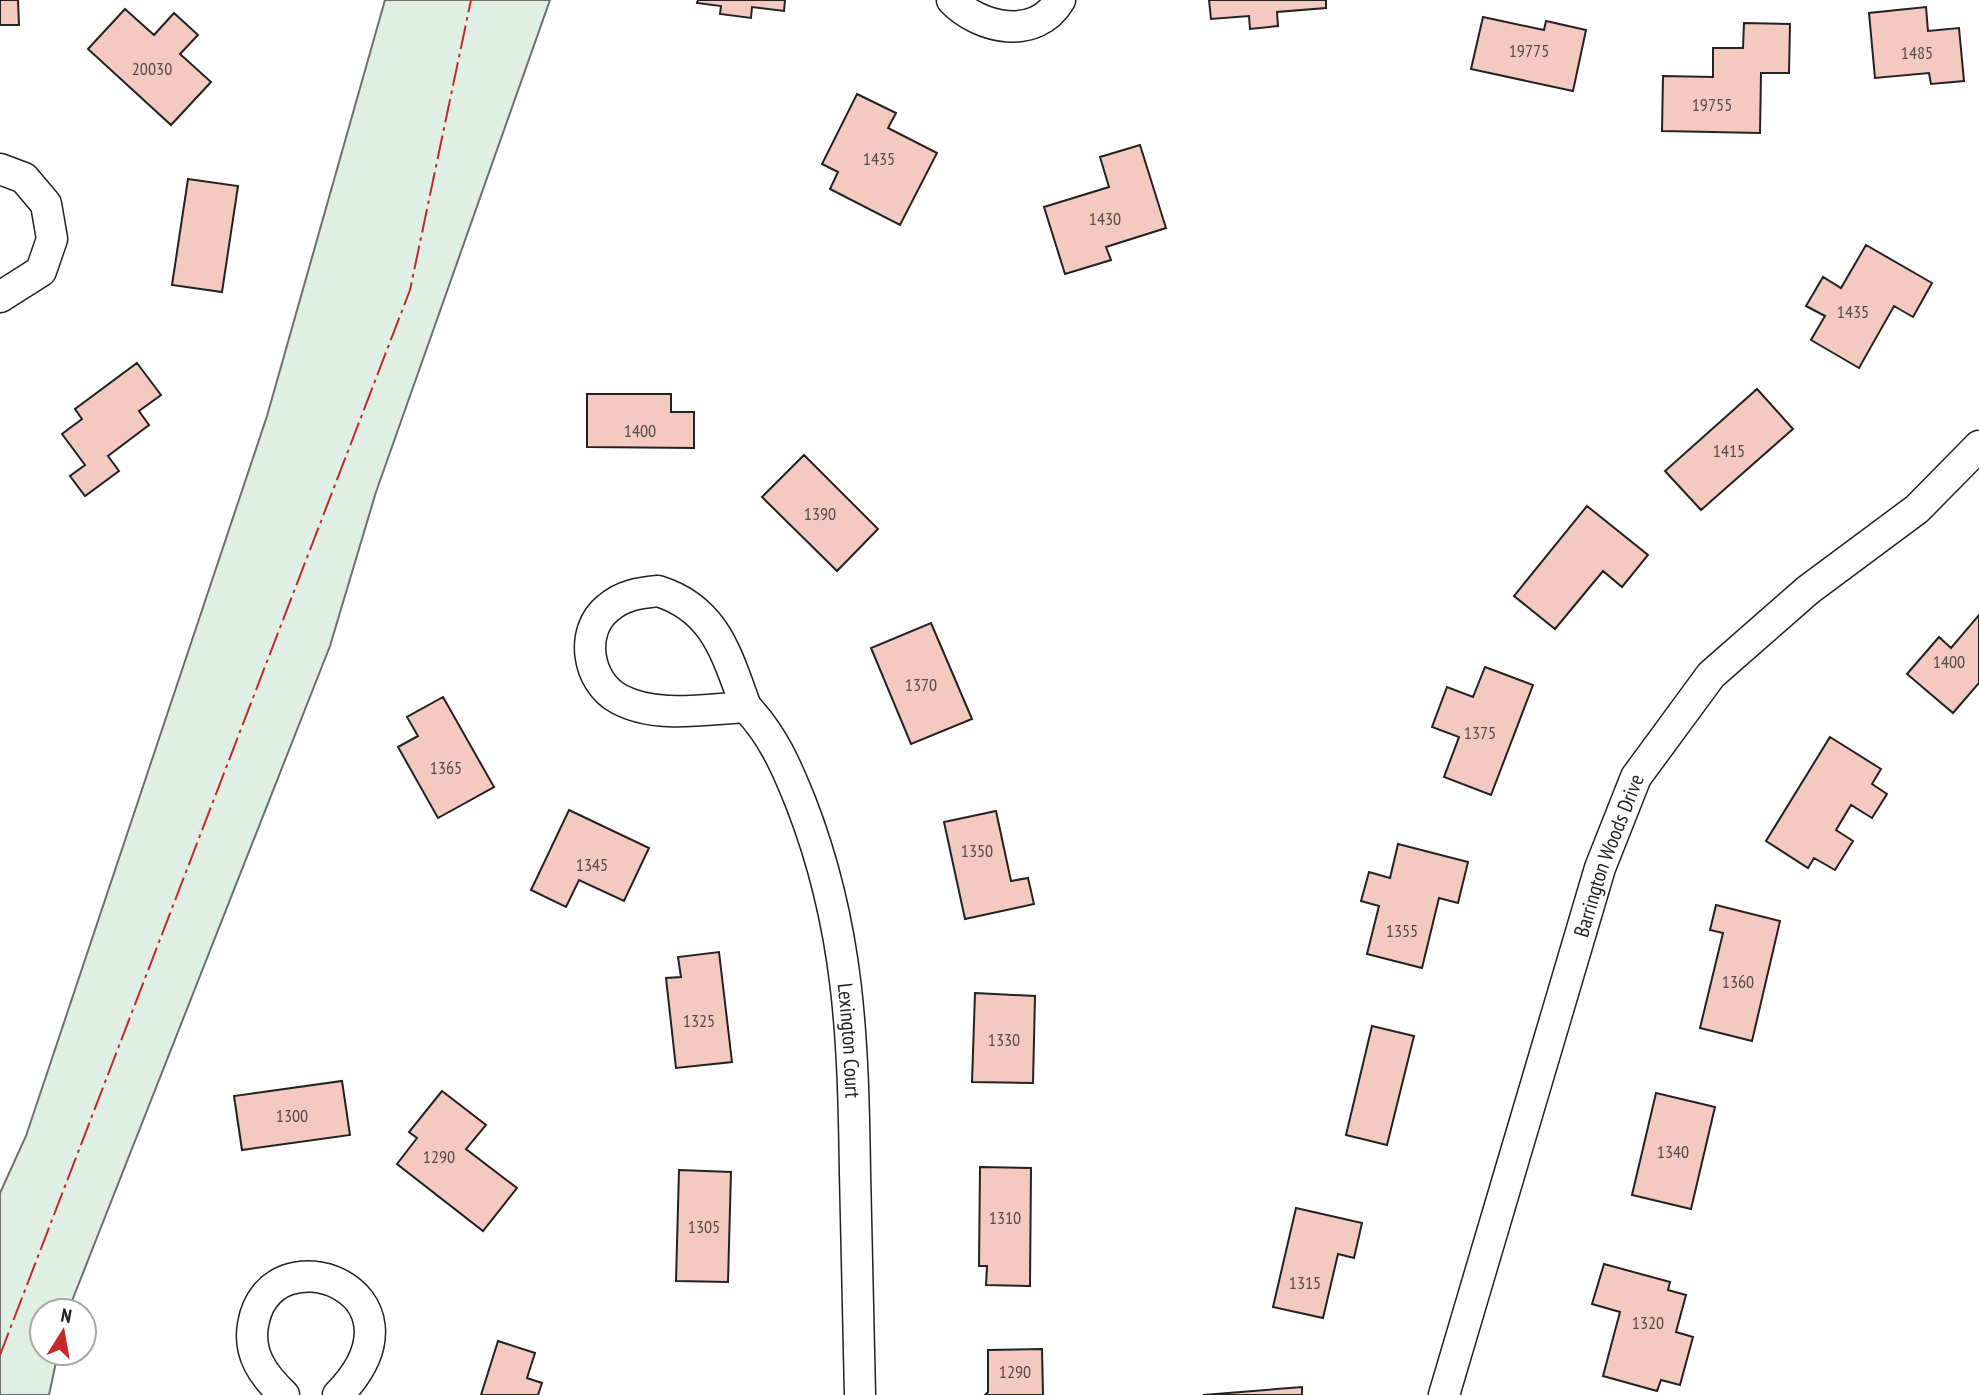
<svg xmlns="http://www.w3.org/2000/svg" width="1979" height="1395" viewBox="0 0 1979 1395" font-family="'PT Sans Narrow',sans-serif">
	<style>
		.green { fill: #e0efe3; stroke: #6f6f6f; stroke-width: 2 }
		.building { fill: #f3c9c0; stroke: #222; stroke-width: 2 }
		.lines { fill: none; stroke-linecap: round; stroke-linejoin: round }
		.minor-casing { stroke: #222; stroke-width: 33 }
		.minor { stroke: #fff; stroke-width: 30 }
		.power { stroke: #c62828; stroke-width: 2; stroke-dasharray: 24 5 3.5 5; stroke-linecap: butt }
		.labels { text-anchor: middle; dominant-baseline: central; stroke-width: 5; stroke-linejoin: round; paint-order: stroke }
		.number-label { font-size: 18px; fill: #564c4a }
		.street-label { font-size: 21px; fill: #222; stroke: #fff }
	</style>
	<rect width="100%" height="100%" fill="#fff"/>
	<path class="green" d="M385,0H550L376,492L330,646L68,1311H42V1353H58L49,1395H0V1193L26,1136L267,416Z"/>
	<path class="building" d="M0,0H18L19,25H0Z
		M698,0H785L784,11L752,7L751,18L720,14L721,6L697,3Z
		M1209,0H1326V8L1277,12L1278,26L1250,29L1249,16L1211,19Z
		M1926,7L1928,31L1959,28L1964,81L1931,84L1929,73L1875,78L1869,13Z
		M125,9L154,35L174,13L198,35L180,54L211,82L171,125L88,49Z
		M1483,17L1544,30L1546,21L1586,30L1573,91L1471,69Z
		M1744,23L1790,24L1789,73H1761L1760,133L1662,131L1663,76L1713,77V48H1743Z
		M857,94L896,113L888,128L937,153L900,225L830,189L838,172L822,164Z
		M1140,145L1166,228L1106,247L1111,260L1065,274L1044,207L1109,187L1100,157Z
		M188,179L238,186L222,292L172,285Z
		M1866,245L1932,283L1913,317L1894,306L1859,368L1811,340L1825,316L1806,306L1823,277L1841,288Z
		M137,363L161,395L139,411L149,425L108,456L119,471L85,496L70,476L85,465L62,434L82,419L75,409Z
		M1757,389L1793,429L1701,510L1665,471Z
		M587,394H671V412H694V448L587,447Z
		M804,455L878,529L837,571L762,497Z
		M1587,506L1648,555L1622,587L1603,571L1555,629L1514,596Z
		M1979,615V683L1953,713L1907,674L1939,637L1951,648Z
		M931,623L972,719L911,744L871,648Z
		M1485,667L1533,685L1491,795L1444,777L1459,737L1432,727L1447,687L1473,697Z
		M443,697L494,787L438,818L398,747L418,736L407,717Z
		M1830,737L1881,769L1872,784L1887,794L1872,818L1851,805L1836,830L1853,841L1835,870L1814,858L1808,868L1766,841Z
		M569,810L649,848L624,901L579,880L566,907L531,890Z
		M996,811L1011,881L1028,878L1034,904L965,919L944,822Z
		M1398,844L1468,862L1458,903L1439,898L1422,968L1367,954L1379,906L1361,901L1369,872L1390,878Z
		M1716,905L1780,921L1752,1041L1700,1028L1723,933L1710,930Z
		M719,952L732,1062L676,1068L666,978L681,977L678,957Z
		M975,993L1035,996L1033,1083L972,1082Z
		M1372,1026L1414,1036L1387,1145L1346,1135Z
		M342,1081L350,1135L242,1150L234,1096Z
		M442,1091L486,1125L466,1149L517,1188L483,1231L397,1164L417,1138L409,1132Z
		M1656,1093L1715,1107L1691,1209L1632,1195Z
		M980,1167L1031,1168L1030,1286L986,1285L987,1266H979Z
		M679,1170L731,1172L728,1282L676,1281Z
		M1296,1208L1362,1223L1354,1258L1338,1254L1323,1318L1273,1307Z
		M1604,1264L1670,1282L1668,1290L1686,1295L1676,1332L1693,1337L1680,1385L1661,1380L1657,1391L1603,1376L1620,1312L1592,1304Z
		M498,1341L535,1353L527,1378L542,1383L538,1395H481Z
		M1042,1349L1043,1395H985L988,1392V1350Z
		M1302,1387V1395H1203Z"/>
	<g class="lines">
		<defs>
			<g id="minor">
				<path d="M952,0C980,29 1036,41 1060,0"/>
				<path d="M0,169L24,178L46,204L52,239L41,271L0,297"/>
				<path d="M658,591C716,609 727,656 746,707C706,709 656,719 619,699C587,682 579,631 608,608C623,595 639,593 658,591Z"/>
				<path id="s1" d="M746,707C773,735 787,768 801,803C850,929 853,1040 855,1173C857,1247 858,1321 860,1395"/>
				<path d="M284,1395C263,1375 248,1354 253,1325C269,1227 439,1291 338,1395"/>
				<path id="s2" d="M1444,1395L1600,868L1636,777L1711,675L1808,590L1917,509L1979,446"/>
			</g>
		</defs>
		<use href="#minor" class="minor-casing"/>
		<use href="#minor" class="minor"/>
		<path class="power" d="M0,1355L410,290L471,0"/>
	</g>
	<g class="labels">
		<g class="number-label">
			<text x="1529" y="50">19775</text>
			<text x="1917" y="52">1485</text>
			<text x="152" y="68">20030</text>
			<text x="1712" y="104">19755</text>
			<text x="879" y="158">1435</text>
			<text x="1105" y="218">1430</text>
			<text x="1853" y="311">1435</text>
			<text x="640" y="430">1400</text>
			<text x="1729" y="450">1415</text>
			<text x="820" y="513">1390</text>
			<text x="1949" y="661">1400</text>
			<text x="921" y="684">1370</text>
			<text x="1480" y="732">1375</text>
			<text x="446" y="767">1365</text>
			<text x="977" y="850">1350</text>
			<text x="592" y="864">1345</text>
			<text x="1402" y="930">1355</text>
			<text x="1738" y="981">1360</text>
			<text x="699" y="1020">1325</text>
			<text x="1004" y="1039">1330</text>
			<text x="292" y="1115">1300</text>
			<text x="1673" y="1151">1340</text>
			<text x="439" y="1156">1290</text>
			<text x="1005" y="1217">1310</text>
			<text x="704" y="1226">1305</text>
			<text x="1305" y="1282">1315</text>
			<text x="1648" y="1322">1320</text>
			<text x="1015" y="1371">1290</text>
		</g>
		<g class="street-label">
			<text stroke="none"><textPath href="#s2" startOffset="564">Barrington Woods Drive</textPath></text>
			<text stroke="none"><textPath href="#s1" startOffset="355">Lexington Court</textPath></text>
		</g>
	</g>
	<g transform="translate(63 1332) rotate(11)"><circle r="33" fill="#ffffff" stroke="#a7a7a7" stroke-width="2"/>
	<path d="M0-5L12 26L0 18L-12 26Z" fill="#c62828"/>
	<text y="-10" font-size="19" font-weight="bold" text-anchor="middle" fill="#222222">N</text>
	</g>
</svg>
